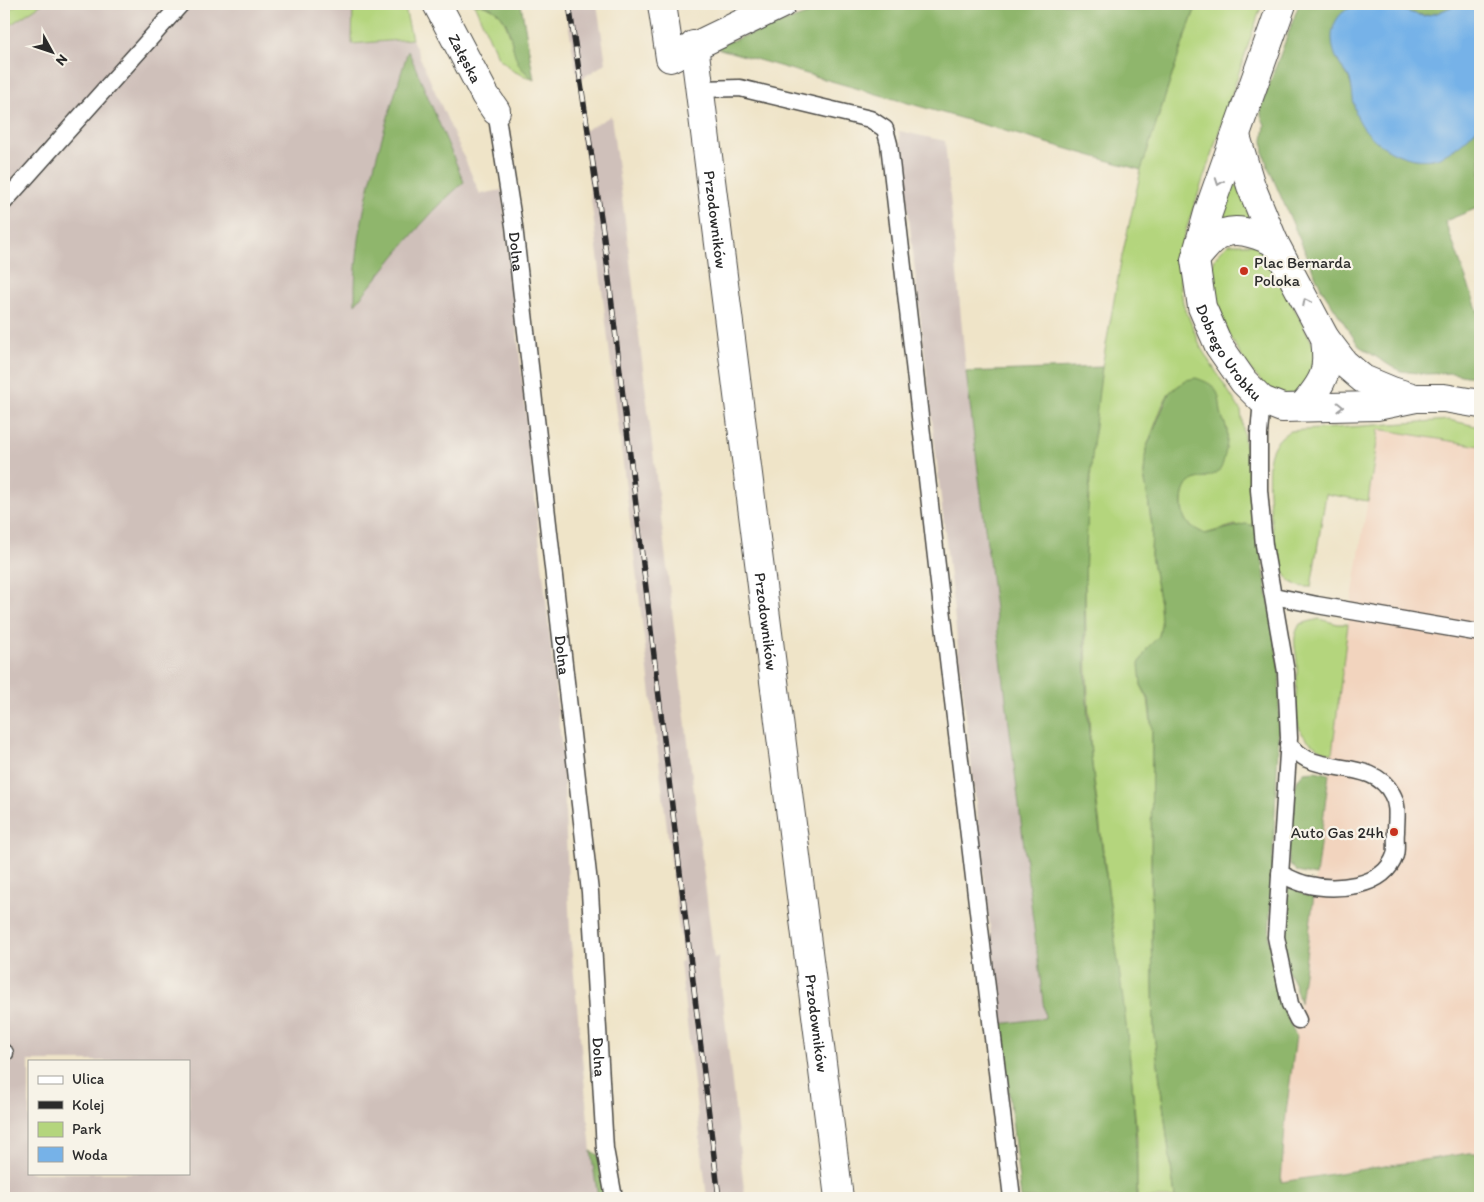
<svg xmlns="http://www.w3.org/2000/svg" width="1484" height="1202" viewBox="0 0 1484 1202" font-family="Itim,sans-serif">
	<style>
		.built { fill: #f2d4be }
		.industrial { fill: #cfc0ba; fill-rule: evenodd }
		.green { fill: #b4d57d; stroke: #708054 }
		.forest { fill: #8fb66c; stroke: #5d704c }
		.water { fill: #76b2e8; stroke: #506e8a }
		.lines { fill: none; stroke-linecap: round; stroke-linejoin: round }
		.service-casing { stroke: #484743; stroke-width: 19 }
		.minor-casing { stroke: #484743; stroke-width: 30 }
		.service { stroke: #fff; stroke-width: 16 }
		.minor { stroke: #fff; stroke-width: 28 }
		.rail-casing { stroke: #2b2b2b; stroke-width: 5.5 }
		.rail { stroke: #f7f3e8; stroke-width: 4; stroke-dasharray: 11; stroke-linecap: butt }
		.oneway { stroke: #a0a0a0 }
		.poi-dot { fill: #c8321e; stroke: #f7f3e8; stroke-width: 2 }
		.labels { text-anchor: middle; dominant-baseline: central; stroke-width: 4.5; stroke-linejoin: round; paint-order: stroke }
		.street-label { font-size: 16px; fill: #2b2b2b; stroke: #f7f3e8 }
		.poi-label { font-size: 16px; fill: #2b2b2b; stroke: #f7f3e8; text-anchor: start }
	</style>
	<rect width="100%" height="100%" fill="#f7f3e8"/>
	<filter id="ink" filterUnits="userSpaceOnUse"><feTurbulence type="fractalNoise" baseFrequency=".02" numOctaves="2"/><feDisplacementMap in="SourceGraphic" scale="10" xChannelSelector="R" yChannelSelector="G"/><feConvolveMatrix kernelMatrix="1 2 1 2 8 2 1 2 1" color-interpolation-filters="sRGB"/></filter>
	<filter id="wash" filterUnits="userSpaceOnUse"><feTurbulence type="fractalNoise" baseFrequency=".0096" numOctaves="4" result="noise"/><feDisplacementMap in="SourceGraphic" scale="20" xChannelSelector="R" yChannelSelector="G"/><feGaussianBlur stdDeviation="1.12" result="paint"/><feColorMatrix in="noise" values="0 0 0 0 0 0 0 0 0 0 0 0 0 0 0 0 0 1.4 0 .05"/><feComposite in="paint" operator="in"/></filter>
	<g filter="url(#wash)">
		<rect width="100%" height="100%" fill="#efe4c8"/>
		<path class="built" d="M1379,429L1480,446V1153H1469L1337,1172L1281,1182L1286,1113L1348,624Z"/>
		<path class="industrial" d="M39,4H353L352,44L412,39L480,194L502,190L563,759L570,933L591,1151L598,1198H4V28ZM29,1061H189V1173H29Z
			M565,4H597L606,63L578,81Z
			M611,116L627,236L714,958L718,957L745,1198H707L680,962L683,961L596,239L585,148H582L580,133Z
			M899,131L945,141L966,372L1045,1019L1001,1024Z"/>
		<path class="green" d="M18,4H42L4,29V13Z
			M353,4H404L412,39L352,44Z
			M474,4C510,4 508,38 518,62C521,69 529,75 534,80L513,71L498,57Z
			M1197,4H1262L1183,239L1180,282L1183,303L1201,348L1241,411L1245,446L1249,447L1258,531L1235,525L1205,534C1199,531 1190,526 1186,521C1180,512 1180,487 1191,481C1196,478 1201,478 1206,478L1226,446L1227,437V430L1221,415L1219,399L1186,380L1169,393L1163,404L1146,449L1144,474L1152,526L1151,555L1160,604L1161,624L1159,636L1148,647L1141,685L1148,699L1152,730L1151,880L1154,1034L1175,1198H1137V1137L1130,1060L1091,756L1087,675L1085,592L1086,528L1093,429L1102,367L1121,261L1141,170L1180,51Z
			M1234,180L1255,219L1224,220L1222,215Z
			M1229,244H1256L1267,256L1314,346L1318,360L1299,392C1295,393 1288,395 1284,395C1249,390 1204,296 1213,264C1216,255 1221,250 1229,244Z
			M1449,420L1480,427V446L1379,429L1368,501L1326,494L1311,587C1304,587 1298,587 1293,583C1282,575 1276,555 1274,542C1271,523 1266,475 1270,457C1272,446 1280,436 1290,431Z
			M1319,619L1338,624H1348L1332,754C1283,735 1298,708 1297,666C1297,648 1290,641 1300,624Z"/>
		<path class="forest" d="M481,4H521L534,80C529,75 521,69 518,63C507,37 514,14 481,4Z
			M838,4H1197L1180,51L1141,170L713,47Z
			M1299,4H1458C1448,9 1432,17 1421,15C1388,10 1380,0 1345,11L1337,60L1349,78L1352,89L1398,154L1416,159H1433L1476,130L1480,124V207L1445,221L1480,317V377L1466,376L1452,373L1426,374L1401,371L1392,367L1359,346L1321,288L1268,167L1264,154L1263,140L1265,125L1261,115V107Z
			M408,50L464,182C422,218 391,262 355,304C353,217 384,133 408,50Z
			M1102,367C1085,494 1079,629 1091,756C1106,904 1138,1049 1137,1198H1021L1001,1024L1045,1018L966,372Z
			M1196,378C1204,381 1211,383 1216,390C1220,397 1220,405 1221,412C1222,419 1226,424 1227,431C1229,438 1224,462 1221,468C1213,480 1200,475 1190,482C1180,489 1180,512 1186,521C1190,526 1199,531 1205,534L1245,524L1252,525L1258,531L1280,675L1278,748L1269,940L1283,1008L1296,1036L1286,1113L1281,1182L1469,1153H1480V1198H1175L1154,1034L1151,880L1152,730L1149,699L1141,685L1139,664L1148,647L1159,636L1161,624L1160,604L1151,555L1152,526L1144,474L1146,449L1169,393L1186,380Z
			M1315,771L1329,774L1316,876L1297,872L1289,863L1288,850L1294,810L1295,788L1298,779L1304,772Z
			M1288,888H1293L1306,896L1314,895L1300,1003L1294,983L1287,970L1282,935Z
			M591,1151L598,1155L605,1198H598Z"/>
		<path class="water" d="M1379,4L1423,16L1437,13L1458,4H1480V124C1471,137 1448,157 1432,159C1405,163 1375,146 1361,124C1352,110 1354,95 1350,80C1348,73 1341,68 1338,61C1329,45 1329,21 1346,10C1356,4 1368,4 1379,4Z"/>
	</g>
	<g filter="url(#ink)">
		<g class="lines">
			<defs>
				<g id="service">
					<path d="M701,89L740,88L870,119L885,129L889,144L937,566L1012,1198"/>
					<path id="s1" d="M496,111L514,226L590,892L605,1149L614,1198"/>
					<path d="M4,202L181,4"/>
					<path d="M1262,400L1259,434V490L1264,545L1286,672L1289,738L1276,937L1290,1004L1298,1020"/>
					<path d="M1274,596L1317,605L1480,633"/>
					<path d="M1280,874C1288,877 1296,882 1305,884C1333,891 1384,889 1395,855C1397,848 1395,839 1396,832C1396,819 1399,806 1392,794C1376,763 1334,772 1307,759C1300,755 1294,750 1288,745"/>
					<path d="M4,1053H5"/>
				</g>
				<g id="minor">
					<path id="s2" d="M437,4L485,95L496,111"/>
					<path d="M662,4L670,58L782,4"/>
					<path id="s3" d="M1282,4L1208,213L1195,260L1202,307L1219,346L1244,382L1262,400L1282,408L1377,406L1416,398H1444L1480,404"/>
					<path id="s4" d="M694,45L839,1198"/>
					<path d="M1236,136L1251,186L1274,242L1325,338L1344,363L1363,379L1392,391L1415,398"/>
					<path d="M1196,258C1202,252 1208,243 1215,238C1232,224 1256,234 1274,242"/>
					<path d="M1303,406C1325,380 1329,372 1325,338"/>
				</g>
			</defs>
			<use href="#service" class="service-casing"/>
			<use href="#minor" class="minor-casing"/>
			<use href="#service" class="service"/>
			<use href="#minor" class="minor"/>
			<defs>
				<path id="rail" d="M569,4L604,238L719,1198"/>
			</defs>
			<use href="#rail" class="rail-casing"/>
			<use href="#rail" class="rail"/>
		</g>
		<defs><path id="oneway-chevron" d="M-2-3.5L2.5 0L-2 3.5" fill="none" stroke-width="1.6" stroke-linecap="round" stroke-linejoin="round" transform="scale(1.25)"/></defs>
		<g class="oneway">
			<use href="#oneway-chevron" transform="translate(1219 182) rotate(110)"/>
			<use href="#oneway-chevron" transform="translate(1306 302) rotate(-117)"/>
			<use href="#oneway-chevron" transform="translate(1340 407) rotate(1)"/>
		</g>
	</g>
	<g class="poi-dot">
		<circle cx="1244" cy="271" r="5"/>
		<circle cx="1394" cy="832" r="5"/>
	</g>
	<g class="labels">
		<g class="street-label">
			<text stroke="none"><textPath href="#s2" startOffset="61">Załęska</textPath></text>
			<text stroke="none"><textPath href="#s4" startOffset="176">Przodowników</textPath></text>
			<text stroke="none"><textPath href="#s1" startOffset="142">Dolna</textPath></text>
			<text stroke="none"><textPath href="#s3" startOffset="371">Dobrego Urobku</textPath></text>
			<text stroke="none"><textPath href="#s4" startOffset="581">Przodowników</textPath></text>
			<text stroke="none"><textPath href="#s1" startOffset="548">Dolna</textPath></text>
			<text stroke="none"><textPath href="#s4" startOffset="986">Przodowników</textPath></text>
			<text stroke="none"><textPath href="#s1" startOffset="952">Dolna</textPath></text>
		</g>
		<g class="poi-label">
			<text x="1254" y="262">Plac Bernarda<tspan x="1254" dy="18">Poloka</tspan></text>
			<text x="1384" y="832" text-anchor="end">Auto Gas 24h</text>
		</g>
	</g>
	<rect width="1484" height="1202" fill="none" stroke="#f7f3e8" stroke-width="20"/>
	<rect x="28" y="1060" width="162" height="115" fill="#f7f3e8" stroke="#a5a39c"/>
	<rect x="38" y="1076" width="25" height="8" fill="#ffffff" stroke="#a5a39c"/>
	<text x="72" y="1084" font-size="15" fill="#2b2b2b">Ulica</text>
	<rect x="38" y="1101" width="25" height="8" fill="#2b2b2b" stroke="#a5a39c"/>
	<text x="72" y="1110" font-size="15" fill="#2b2b2b">Kolej</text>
	<rect x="38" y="1122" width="25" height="15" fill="#b4d57d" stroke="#a5a39c"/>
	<text x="72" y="1134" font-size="15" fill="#2b2b2b">Park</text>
	<rect x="38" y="1147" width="25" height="15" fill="#76b2e8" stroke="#a5a39c"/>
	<text x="72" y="1160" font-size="15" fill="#2b2b2b">Woda</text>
	<g transform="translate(52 52) rotate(130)" stroke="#f7f3e8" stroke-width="4" paint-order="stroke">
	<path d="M0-4L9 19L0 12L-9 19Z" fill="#2b2b2b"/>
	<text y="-8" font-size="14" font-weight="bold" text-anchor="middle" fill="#2b2b2b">N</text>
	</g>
</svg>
